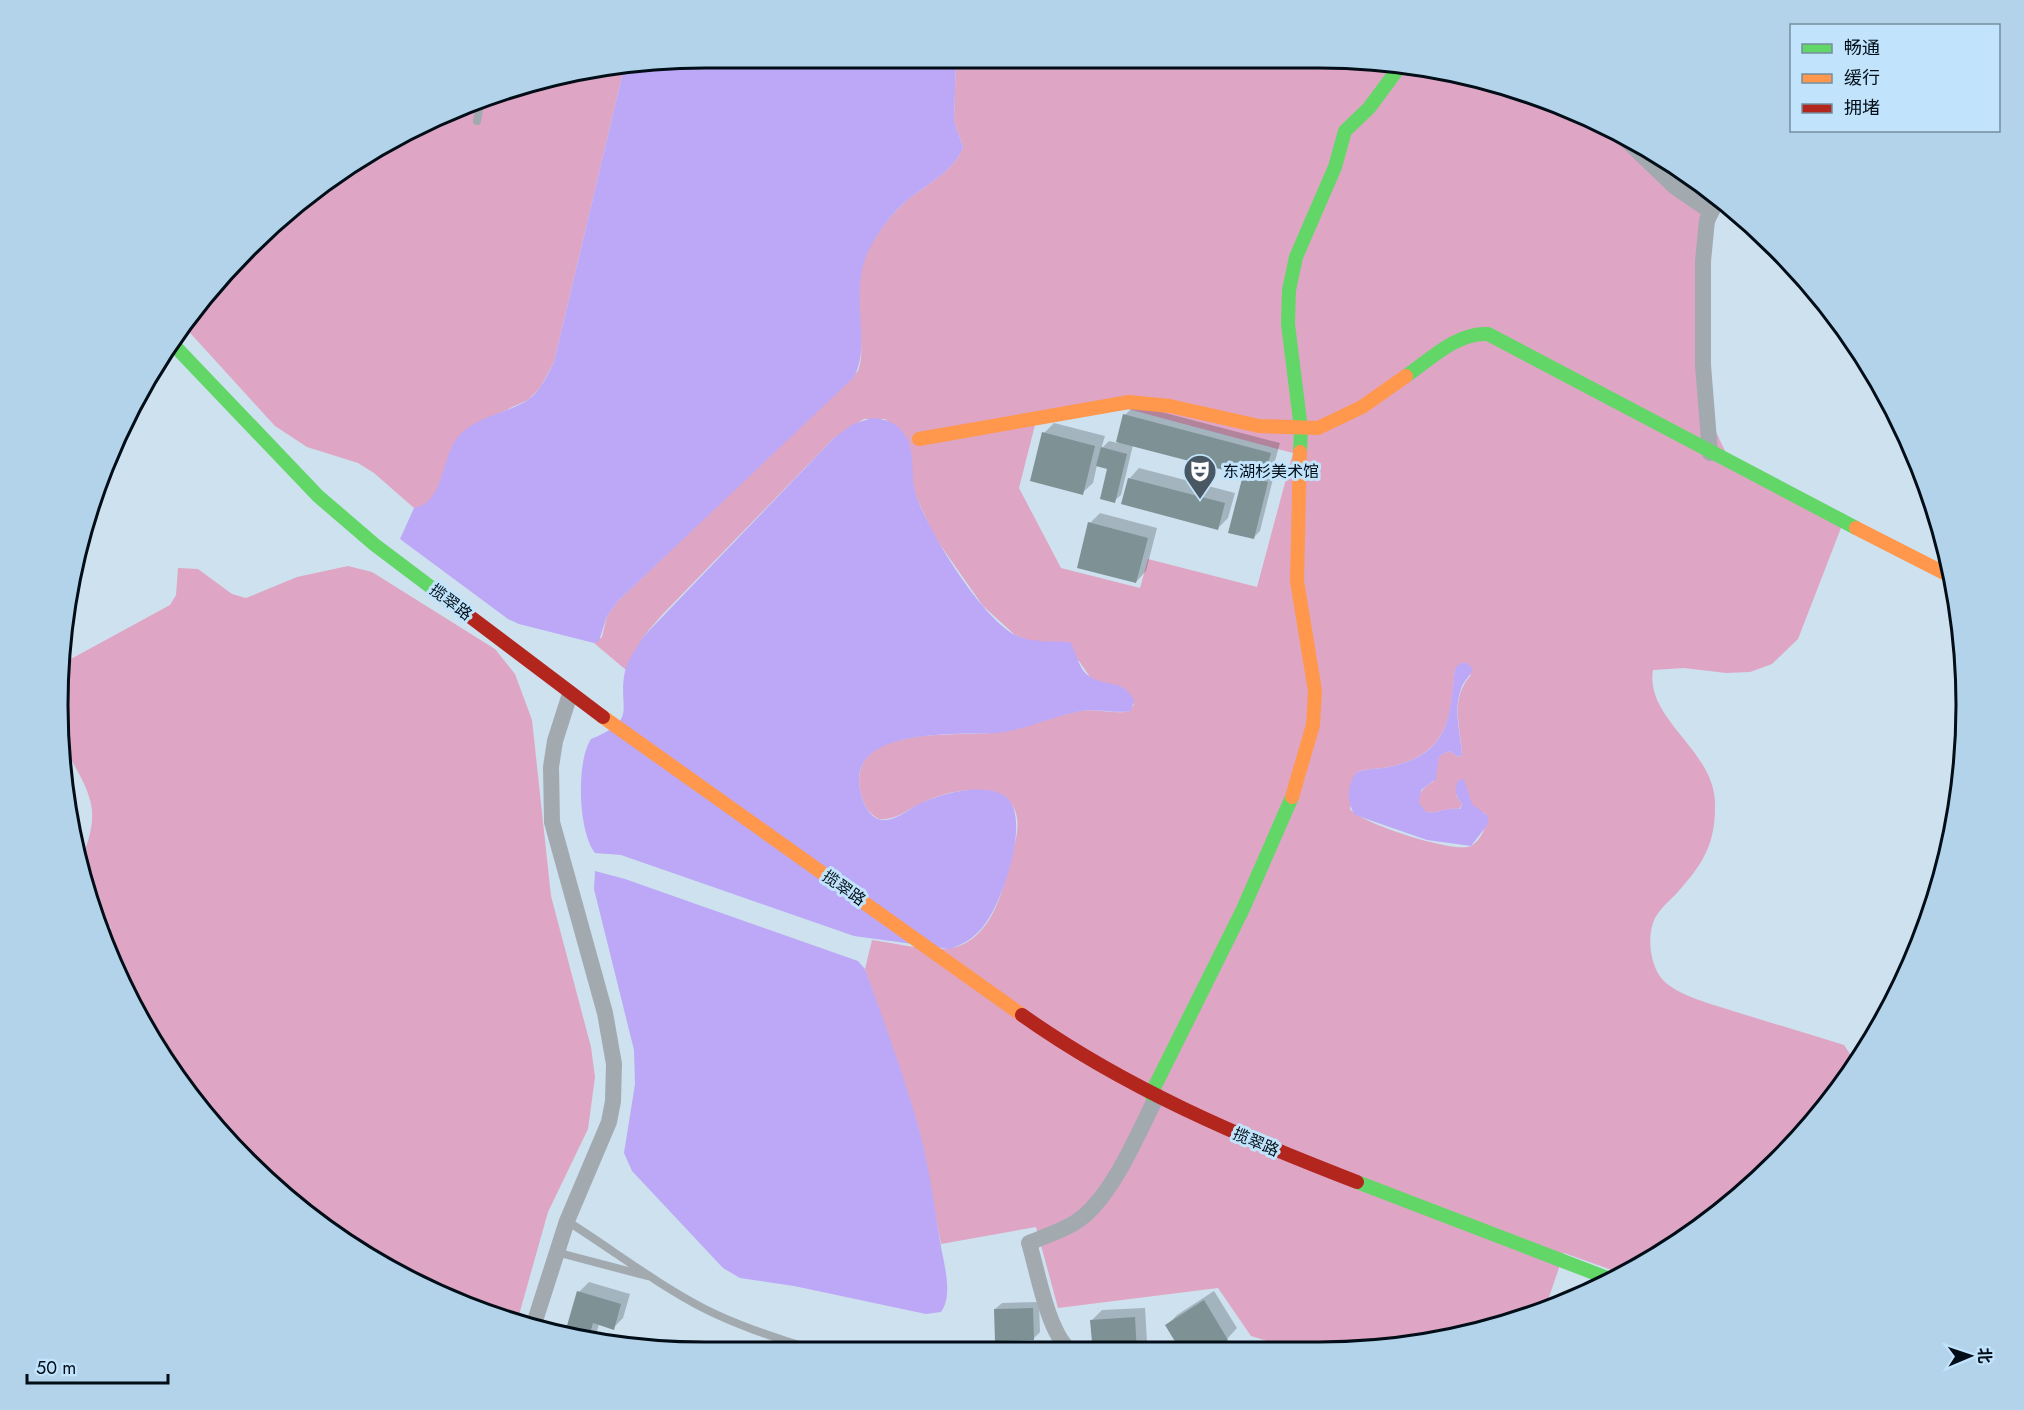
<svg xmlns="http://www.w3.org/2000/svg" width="2024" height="1410" viewBox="0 0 2024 1410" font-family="Jost,'Noto Sans SC',sans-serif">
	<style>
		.forest { fill: #dea6c4; fill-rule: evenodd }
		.water { fill: #bca8f6 }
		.shadow { fill: #0003 }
		.building { fill: #7e9195 }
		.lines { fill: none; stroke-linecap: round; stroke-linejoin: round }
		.lane { stroke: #a2aab0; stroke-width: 8 }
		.street { stroke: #a2aab0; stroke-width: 16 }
		.fast { stroke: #63d668; stroke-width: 14 }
		.slow { stroke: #ff974d; stroke-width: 14 }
		.jam { stroke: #b3261e; stroke-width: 14 }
		.labels { text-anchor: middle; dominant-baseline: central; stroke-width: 6; stroke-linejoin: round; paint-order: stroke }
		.poi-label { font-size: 16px; fill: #010d17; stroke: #c1e4fc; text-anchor: start }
		.street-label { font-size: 16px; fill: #010d17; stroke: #c1e4fc }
		.rim { fill: none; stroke: #010d17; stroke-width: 3 }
	</style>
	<rect width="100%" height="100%" fill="#cee1ef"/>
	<path class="forest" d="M956,57H1122C1131,73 1149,66 1161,57H1319L1445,69L1528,92L1643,144L1724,206C1695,238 1712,371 1714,418L1716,432L1726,453L1846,515L1798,639L1772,664L1750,672L1726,673L1684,668L1653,670C1645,719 1713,749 1715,802C1716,844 1703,864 1676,894C1669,901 1660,909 1655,918C1646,936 1650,969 1665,982C1681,997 1716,1005 1736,1012C1772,1023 1808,1034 1844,1045L1852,1057L1844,1082L1777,1163L1679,1244L1626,1275L1564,1253L1546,1306L1445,1341L1319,1353H1307L1251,1336L1218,1288L1058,1308L1036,1227L941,1244L919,1130L865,969L872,940C895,943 938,954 959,946C994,933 1004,887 1012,854C1015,843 1019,830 1017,818C1016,810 1012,804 1007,798C981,783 944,791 918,805C905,811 894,821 879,819C867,813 863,803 860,790C848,722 962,738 1001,732C1028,728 1053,716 1080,711C1097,708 1114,715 1130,711L1134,704L1090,677L1079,661L1015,635L983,606L934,536L915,494L905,435L885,419H864L834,438L661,616L643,637L626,670L594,643L602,637L607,616L618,601L858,371C863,357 861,344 860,330C857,302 856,273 869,248C878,232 890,216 903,204C922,186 954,173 963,147L954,121ZM1124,408L1293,453L1257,587L1148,559L1140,588L1061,568L1019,488L1035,425ZM1455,669L1471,675C1449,699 1461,727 1462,755L1458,757L1450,751L1439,756L1433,782C1420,788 1411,802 1426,812C1439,814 1445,807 1459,809L1462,804L1456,795C1469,800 1474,809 1486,814C1488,824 1482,840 1471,846C1455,854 1360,823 1350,809L1357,772C1369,768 1382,769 1394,766C1449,751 1450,720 1455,669Z
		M624,68L554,362L540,388L528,400L473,425L459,436L433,499L426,506L414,508L374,473L358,463L307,447L275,426L182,324L218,278L345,166L457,106L537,79Z
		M348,566L372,572L495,649L515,674L532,720L551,896L591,1047L595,1077L588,1129L548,1212L517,1322L457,1304L345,1244L247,1163L166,1065L124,992L107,941L111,927L100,922L80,862C88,844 95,823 91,804C87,784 74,767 66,749C55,723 54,684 69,660L170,605L176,595L178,568L198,569L232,594L246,598L297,577Z"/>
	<path class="water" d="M705,57H956L954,121L963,147C954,173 922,186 903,204C889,217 876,235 868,252C848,294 873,348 853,378L618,601L607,616L599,641L594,643L519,624L508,619L400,539L414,508C445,502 440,459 458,437C476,416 506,414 528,400C541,391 547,375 554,362L624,68Z
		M872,418C886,419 899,423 906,437C916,454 910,476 916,495C928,531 981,617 1015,635C1030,643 1053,641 1070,642C1077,652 1078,669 1089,676C1105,687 1124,679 1134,700L1131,711C1114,714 1097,708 1081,711C1052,716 1026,730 997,733C962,735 860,727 859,779C859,794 867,822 886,820C898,819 909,809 919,804C940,794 986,781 1006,797C1032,817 1002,903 985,924C976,937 963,945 949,949L854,936L621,855L595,853C578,831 576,762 591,739C640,719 617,710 625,671C628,659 637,648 643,637L834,438L853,424Z
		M1460,663H1467L1473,669C1470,677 1463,681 1461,689C1453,712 1461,733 1462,755L1458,757L1450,751L1439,756L1436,779L1421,790L1419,803L1426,812C1440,814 1443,807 1460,809L1462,804C1457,797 1452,789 1459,780L1464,779L1472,804L1488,816V824L1471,846L1427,840L1355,815C1346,803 1347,784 1357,772C1369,768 1382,769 1394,766C1450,751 1449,720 1455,669Z
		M595,871L625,879L858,961L865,969C884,1022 904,1075 919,1129C929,1166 934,1204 940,1241C943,1261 954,1294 941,1312L926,1314L794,1286L740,1278L723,1268L632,1171L624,1153L635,1084L634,1050L594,889Z"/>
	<path class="shadow" d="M1135,405L1280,443L1273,468L1268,474L1274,475L1260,531L1253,538L1246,474L1133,445L1121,495L1114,501L1109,468L1097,465L1093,483L1082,493L1044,433L1054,423L1105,436L1101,449L1109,441L1118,443L1125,415Z
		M1139,468L1235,493L1228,518L1218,528L1129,479Z
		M1100,513L1157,528L1146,571L1136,582L1090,523Z
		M589,1282L630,1294L623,1318L613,1328L599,1324L594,1342L565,1336L579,1292Z
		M1214,1291L1237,1328L1227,1339L1167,1325L1177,1315Z
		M1039,1302L1040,1332L1033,1339L995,1309L1002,1303Z
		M1145,1308L1147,1341L1136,1352L1092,1320L1102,1310Z
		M1043,1347L1046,1353H1032Z"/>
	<path class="building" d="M1123,414L1271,453L1263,480L1268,482L1254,539L1228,533L1243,475L1116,442Z
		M1042,432L1095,446L1083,495L1030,481Z
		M1101,447L1127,454L1115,503L1100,499L1107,469L1096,466Z
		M1128,478L1225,503L1218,530L1121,504Z
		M1088,522L1148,538L1136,583L1077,568Z
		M577,1291L621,1304L614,1330L593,1323L588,1341L564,1336Z
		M1204,1300L1228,1340L1207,1353H1182L1165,1325Z
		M1033,1308L1034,1340L995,1341L994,1309Z
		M1135,1317L1137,1353H1093L1090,1320Z"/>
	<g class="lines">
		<path class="lane" d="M477,121L481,98
			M567,1221C613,1250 658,1285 707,1310C743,1328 784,1340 823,1353
			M556,1252L647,1276"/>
		<path class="street" d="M1618,132L1675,187L1710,211
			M1710,453L1703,365V261L1707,220L1717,201
			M533,1327L567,1221L609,1122L613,1101L614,1064L605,1013L552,822L551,767L555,741L570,694
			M1073,1353C1048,1336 1038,1272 1029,1243C1047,1235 1069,1229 1084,1216C1115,1190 1138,1133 1157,1096"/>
		<path class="fast" d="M170,341L318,496L375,545L440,594
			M1406,376C1431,359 1457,332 1488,334L1856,528
			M1300,452L1301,429L1288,324L1289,290L1296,257L1335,167L1345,131L1369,108L1401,65
			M1151,1094L1243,909L1292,797
			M1357,1182L1615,1281"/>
		<path class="slow" d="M919,439L1129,402L1170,406L1259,426L1318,428L1362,407L1406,376
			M1856,528L1954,578
			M603,717L1022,1015
			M1292,797L1313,725L1315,691L1297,581L1300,452"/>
		<path class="jam" d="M440,594L603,717
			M1022,1015C1125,1088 1240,1137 1357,1182"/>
	</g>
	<defs>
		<symbol id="theatre-pin" viewBox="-11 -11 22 30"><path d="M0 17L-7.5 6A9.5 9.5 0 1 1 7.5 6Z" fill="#495763" stroke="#c1e4fc"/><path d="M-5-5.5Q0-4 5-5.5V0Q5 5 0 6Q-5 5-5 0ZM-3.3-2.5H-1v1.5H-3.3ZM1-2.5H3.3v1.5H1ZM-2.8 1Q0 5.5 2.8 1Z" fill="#fff"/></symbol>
	</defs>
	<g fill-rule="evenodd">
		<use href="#theatre-pin" x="1181" y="452" width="38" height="52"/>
	</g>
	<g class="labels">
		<g class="poi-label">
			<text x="1223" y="471">东湖杉美术馆</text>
		</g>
		<g class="street-label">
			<text transform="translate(451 602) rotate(37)">揽翠路</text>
			<text transform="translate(844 888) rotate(35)">揽翠路</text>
			<text transform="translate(1256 1142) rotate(23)">揽翠路</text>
		</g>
	</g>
	<path d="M0 0H2024V1410H0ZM705 68H1319A637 637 0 0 1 1956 705V705A637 637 0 0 1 1319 1342H705A637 637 0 0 1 68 705V705A637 637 0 0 1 705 68Z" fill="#b2d3ea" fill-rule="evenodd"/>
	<path class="rim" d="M705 68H1319A637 637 0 0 1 1956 705V705A637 637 0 0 1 1319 1342H705A637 637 0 0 1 68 705V705A637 637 0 0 1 705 68Z"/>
	<rect x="1790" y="24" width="210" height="108" fill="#c1e4fc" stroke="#748ea0" stroke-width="1.5"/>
	<rect x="1802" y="44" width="30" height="9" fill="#63d668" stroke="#748ea0" stroke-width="1.5"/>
	<text x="1844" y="54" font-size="18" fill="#010d17">畅通</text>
	<rect x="1802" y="74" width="30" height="9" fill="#ff974d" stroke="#748ea0" stroke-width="1.5"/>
	<text x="1844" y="84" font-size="18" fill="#010d17">缓行</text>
	<rect x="1802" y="104" width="30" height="9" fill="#b3261e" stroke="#748ea0" stroke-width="1.5"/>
	<text x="1844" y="114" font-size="18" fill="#010d17">拥堵</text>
	<g transform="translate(1970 1356) rotate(88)" stroke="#c1e4fc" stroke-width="4.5" paint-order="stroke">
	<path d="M0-4.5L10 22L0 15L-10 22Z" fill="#010d17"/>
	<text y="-9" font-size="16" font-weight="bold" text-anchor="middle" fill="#010d17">北</text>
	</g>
	<path d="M27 1374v9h141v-9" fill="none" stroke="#010d17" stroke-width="3"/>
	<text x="36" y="1374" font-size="18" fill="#010d17" stroke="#c1e4fc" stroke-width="4.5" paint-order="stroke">50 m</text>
</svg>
